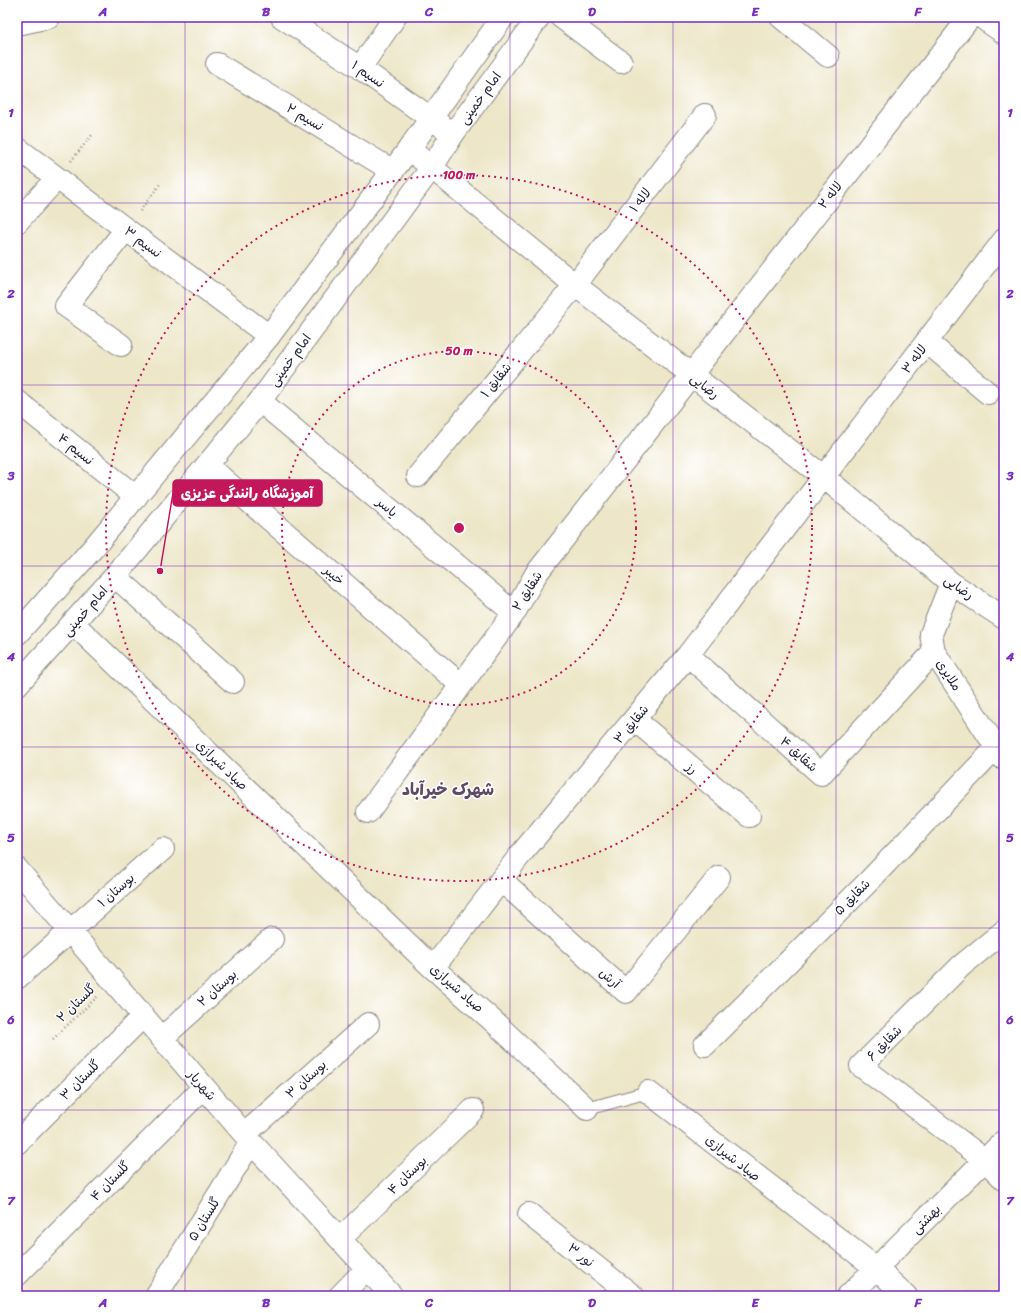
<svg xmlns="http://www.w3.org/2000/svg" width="1021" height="1313" viewBox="0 0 1021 1313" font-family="Sriracha,'Playpen Sans Arabic',sans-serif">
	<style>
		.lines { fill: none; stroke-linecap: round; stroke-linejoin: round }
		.lane-casing { stroke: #888482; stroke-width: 14 }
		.street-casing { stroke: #888482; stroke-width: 24 }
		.secondary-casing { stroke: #888482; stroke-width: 24 }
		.path { stroke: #888482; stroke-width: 2.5; stroke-dasharray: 1 3; stroke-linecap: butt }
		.lane { stroke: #fff; stroke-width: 12 }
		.street { stroke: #fff; stroke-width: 22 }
		.secondary { stroke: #fff; stroke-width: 22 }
		.grid { fill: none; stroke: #7b2cbf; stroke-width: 1; stroke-opacity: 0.55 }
		.ring { fill: none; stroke: #c2185b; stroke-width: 2; stroke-dasharray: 2 4 }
		.labels { text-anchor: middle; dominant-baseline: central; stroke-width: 3; stroke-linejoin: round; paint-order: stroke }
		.street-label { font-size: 13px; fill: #22223b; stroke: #fff }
		.district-label { font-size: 17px; font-weight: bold; fill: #5e4a64; stroke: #fff }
		.centre { fill: #c2185b; stroke: #fff; stroke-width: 2 }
		.ring-label { font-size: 12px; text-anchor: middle; font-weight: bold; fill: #c2185b; stroke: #fff; stroke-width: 3; stroke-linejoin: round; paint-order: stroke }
		.leader { fill: none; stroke: #c2185b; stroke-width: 1.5 }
		.callout-dot { fill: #c2185b; stroke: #fff; stroke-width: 1.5 }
		.callout { fill: #c2185b; stroke: #c2185b; stroke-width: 1.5 }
		.callout-label { font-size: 14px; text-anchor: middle; font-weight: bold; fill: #fff }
		.neatline { fill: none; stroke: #7b2cbf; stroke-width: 1.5 }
		.grid-label { font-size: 13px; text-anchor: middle; font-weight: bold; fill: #7b2cbf }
	</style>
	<rect width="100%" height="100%" fill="#fff"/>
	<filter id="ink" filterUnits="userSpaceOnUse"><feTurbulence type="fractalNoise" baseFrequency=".025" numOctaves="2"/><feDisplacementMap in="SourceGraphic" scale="8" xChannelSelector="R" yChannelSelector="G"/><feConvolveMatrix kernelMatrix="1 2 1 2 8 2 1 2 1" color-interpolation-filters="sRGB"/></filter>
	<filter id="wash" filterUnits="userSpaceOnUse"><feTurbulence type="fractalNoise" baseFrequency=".012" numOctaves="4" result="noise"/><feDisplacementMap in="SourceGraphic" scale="16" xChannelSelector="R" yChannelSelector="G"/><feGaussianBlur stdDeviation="0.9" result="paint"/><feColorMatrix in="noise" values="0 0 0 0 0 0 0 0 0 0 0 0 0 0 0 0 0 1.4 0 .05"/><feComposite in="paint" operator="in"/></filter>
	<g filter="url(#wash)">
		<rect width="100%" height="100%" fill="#ede6c8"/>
	</g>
	<g filter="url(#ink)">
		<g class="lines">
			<defs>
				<path id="lane" d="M587,1109L648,1092"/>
				<path id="street" d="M282,17L360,68L453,134
					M561,17L621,62
					M781,17L828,56
					M981,17L1004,33
					M22,23L49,17
					M217,64L393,171
					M360,68L395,17
					M17,148L269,336
					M409,149L575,285L824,477L951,583L1004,618
					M17,222L57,178
					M927,342L988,393
					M121,345L66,306L126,229
					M17,401L136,497
					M260,401L514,613
					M207,465L461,685
					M418,476L575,285L705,115
					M115,576L233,682
					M951,583L931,634L934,652L1004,759
					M74,624L433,968L493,1021L587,1109
					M688,655L821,774L934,652
					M635,720L749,816
					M368,812L514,613L536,574L970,17
					M17,869L251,1142L392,1296
					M501,880L626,992L719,877
					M1004,931L961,966L861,1066L985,1160L1004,1179
					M433,968L521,854L688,655L1004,240
					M17,978L163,849
					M162,1038L272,939
					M705,1045L866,884L997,747
					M648,1092L876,1268L906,1296
					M245,1134L368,1024
					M17,1143L143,1016
					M529,1214L633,1296
					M340,1239L473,1110
					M17,1275L204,1087
					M156,1296L251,1142
					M340,1296L367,1268
					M848,1296L1004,1141"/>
				<path id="secondary" d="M17,634L94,547L269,336L409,149L503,17
					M17,685L115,576L260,401L432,167L453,134L539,17"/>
			</defs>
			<use href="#lane" class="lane-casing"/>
			<use href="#street" class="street-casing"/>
			<use href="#secondary" class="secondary-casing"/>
			<path class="path" d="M71,161L92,135
				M140,211L160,184
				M53,1039L97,997"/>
			<use href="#lane" class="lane"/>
			<use href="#street" class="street"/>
			<use href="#secondary" class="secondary"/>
		</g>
	</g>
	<path class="grid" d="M185,17V1296M348,17V1296M510,17V1296M673,17V1296M836,17V1296M17,203H1004M17,385H1004M17,566H1004M17,747H1004M17,928H1004M17,1110H1004"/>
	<g class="ring">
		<circle cx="459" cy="528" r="177"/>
		<circle cx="459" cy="528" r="353"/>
	</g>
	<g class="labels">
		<g class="street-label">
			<text transform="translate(368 74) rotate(35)">نسیم ۱</text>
			<text transform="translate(480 98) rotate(-54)">امام خمینی</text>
			<text transform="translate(305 117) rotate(31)">نسیم ۲</text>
			<text transform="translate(830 195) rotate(-52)">لاله ۲</text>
			<text transform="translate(640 200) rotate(-53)">لاله ۱</text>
			<text transform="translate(143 242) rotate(37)">نسیم ۳</text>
			<text transform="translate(914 359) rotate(-53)">لاله ۳</text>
			<text transform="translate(290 360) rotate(-54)">امام خمینی</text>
			<text transform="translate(496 380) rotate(-51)">شقایق ۱</text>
			<text transform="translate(705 386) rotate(38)">رضایی</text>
			<text transform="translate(76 449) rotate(39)">نسیم ۴</text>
			<text transform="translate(387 507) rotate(40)">یاسر</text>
			<text transform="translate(334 575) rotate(41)">خیبر</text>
			<text transform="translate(959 587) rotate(35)">رضایی</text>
			<text transform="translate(527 591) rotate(-58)">شقایق ۲</text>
			<text transform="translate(85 611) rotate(-49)">امام خمینی</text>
			<text transform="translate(949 675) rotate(57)">ملایری</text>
			<text transform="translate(631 724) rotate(-50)">شقایق ۳</text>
			<text transform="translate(799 754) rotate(42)">شقایق ۴</text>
			<text transform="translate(222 765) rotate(44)">صیاد شیرازی</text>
			<text transform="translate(692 768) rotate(40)">رز</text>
			<text transform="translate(116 890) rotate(-41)">بوستان ۱</text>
			<text transform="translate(852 897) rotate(-45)">شقایق ۵</text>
			<text transform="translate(610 978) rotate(42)">آرش</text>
			<text transform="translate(217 988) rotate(-42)">بوستان ۲</text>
			<text transform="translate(457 988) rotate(41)">صیاد شیرازی</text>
			<text transform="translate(76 1003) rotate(-44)">گلستان ۲</text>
			<text transform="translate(884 1043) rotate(-45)">شقایق ۶</text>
			<text transform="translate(306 1079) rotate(-42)">بوستان ۳</text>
			<text transform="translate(80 1080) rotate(-45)">گلستان ۳</text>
			<text transform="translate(202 1085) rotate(49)">شهریار</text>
			<text transform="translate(733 1158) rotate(38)">صیاد شیرازی</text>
			<text transform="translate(407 1175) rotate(-44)">بوستان ۴</text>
			<text transform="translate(110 1181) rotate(-45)">گلستان ۴</text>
			<text transform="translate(204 1219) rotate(-58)">گلستان ۵</text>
			<text transform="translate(926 1219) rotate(-45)">بهشتی</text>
			<text transform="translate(581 1255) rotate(38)">نور ۳</text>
		</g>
		<g class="district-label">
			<text x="448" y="789">شهرک خیرآباد</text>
		</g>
	</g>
	<circle cx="459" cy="528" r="6" class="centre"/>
	<g class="ring-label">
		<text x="459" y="179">100 m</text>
		<text x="459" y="355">50 m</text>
	</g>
	<path class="leader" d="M160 571L173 493"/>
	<circle class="callout-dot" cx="160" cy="571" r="4"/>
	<rect class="callout" x="173" y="480" width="149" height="26" rx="4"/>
	<g class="callout-label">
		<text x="247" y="498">آموزشگاه رانندگی عزیزی</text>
	</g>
	<rect width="1021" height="1313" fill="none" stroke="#fff" stroke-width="44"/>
	<rect x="22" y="22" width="977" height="1269" class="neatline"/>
	<g class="grid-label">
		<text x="103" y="16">A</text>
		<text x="266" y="16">B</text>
		<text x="429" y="16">C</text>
		<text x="592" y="16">D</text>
		<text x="755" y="16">E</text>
		<text x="918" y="16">F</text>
		<text x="11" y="117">1</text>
		<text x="1010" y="117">1</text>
		<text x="11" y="298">2</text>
		<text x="1010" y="298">2</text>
		<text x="11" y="480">3</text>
		<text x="1010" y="480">3</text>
		<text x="11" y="661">4</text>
		<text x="1010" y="661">4</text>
		<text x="11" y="842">5</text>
		<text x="1010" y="842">5</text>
		<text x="11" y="1024">6</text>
		<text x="1010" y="1024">6</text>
		<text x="11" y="1205">7</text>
		<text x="1010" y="1205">7</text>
		<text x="103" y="1307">A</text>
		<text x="266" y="1307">B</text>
		<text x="429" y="1307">C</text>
		<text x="592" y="1307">D</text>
		<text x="755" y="1307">E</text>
		<text x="918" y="1307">F</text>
	</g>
</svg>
